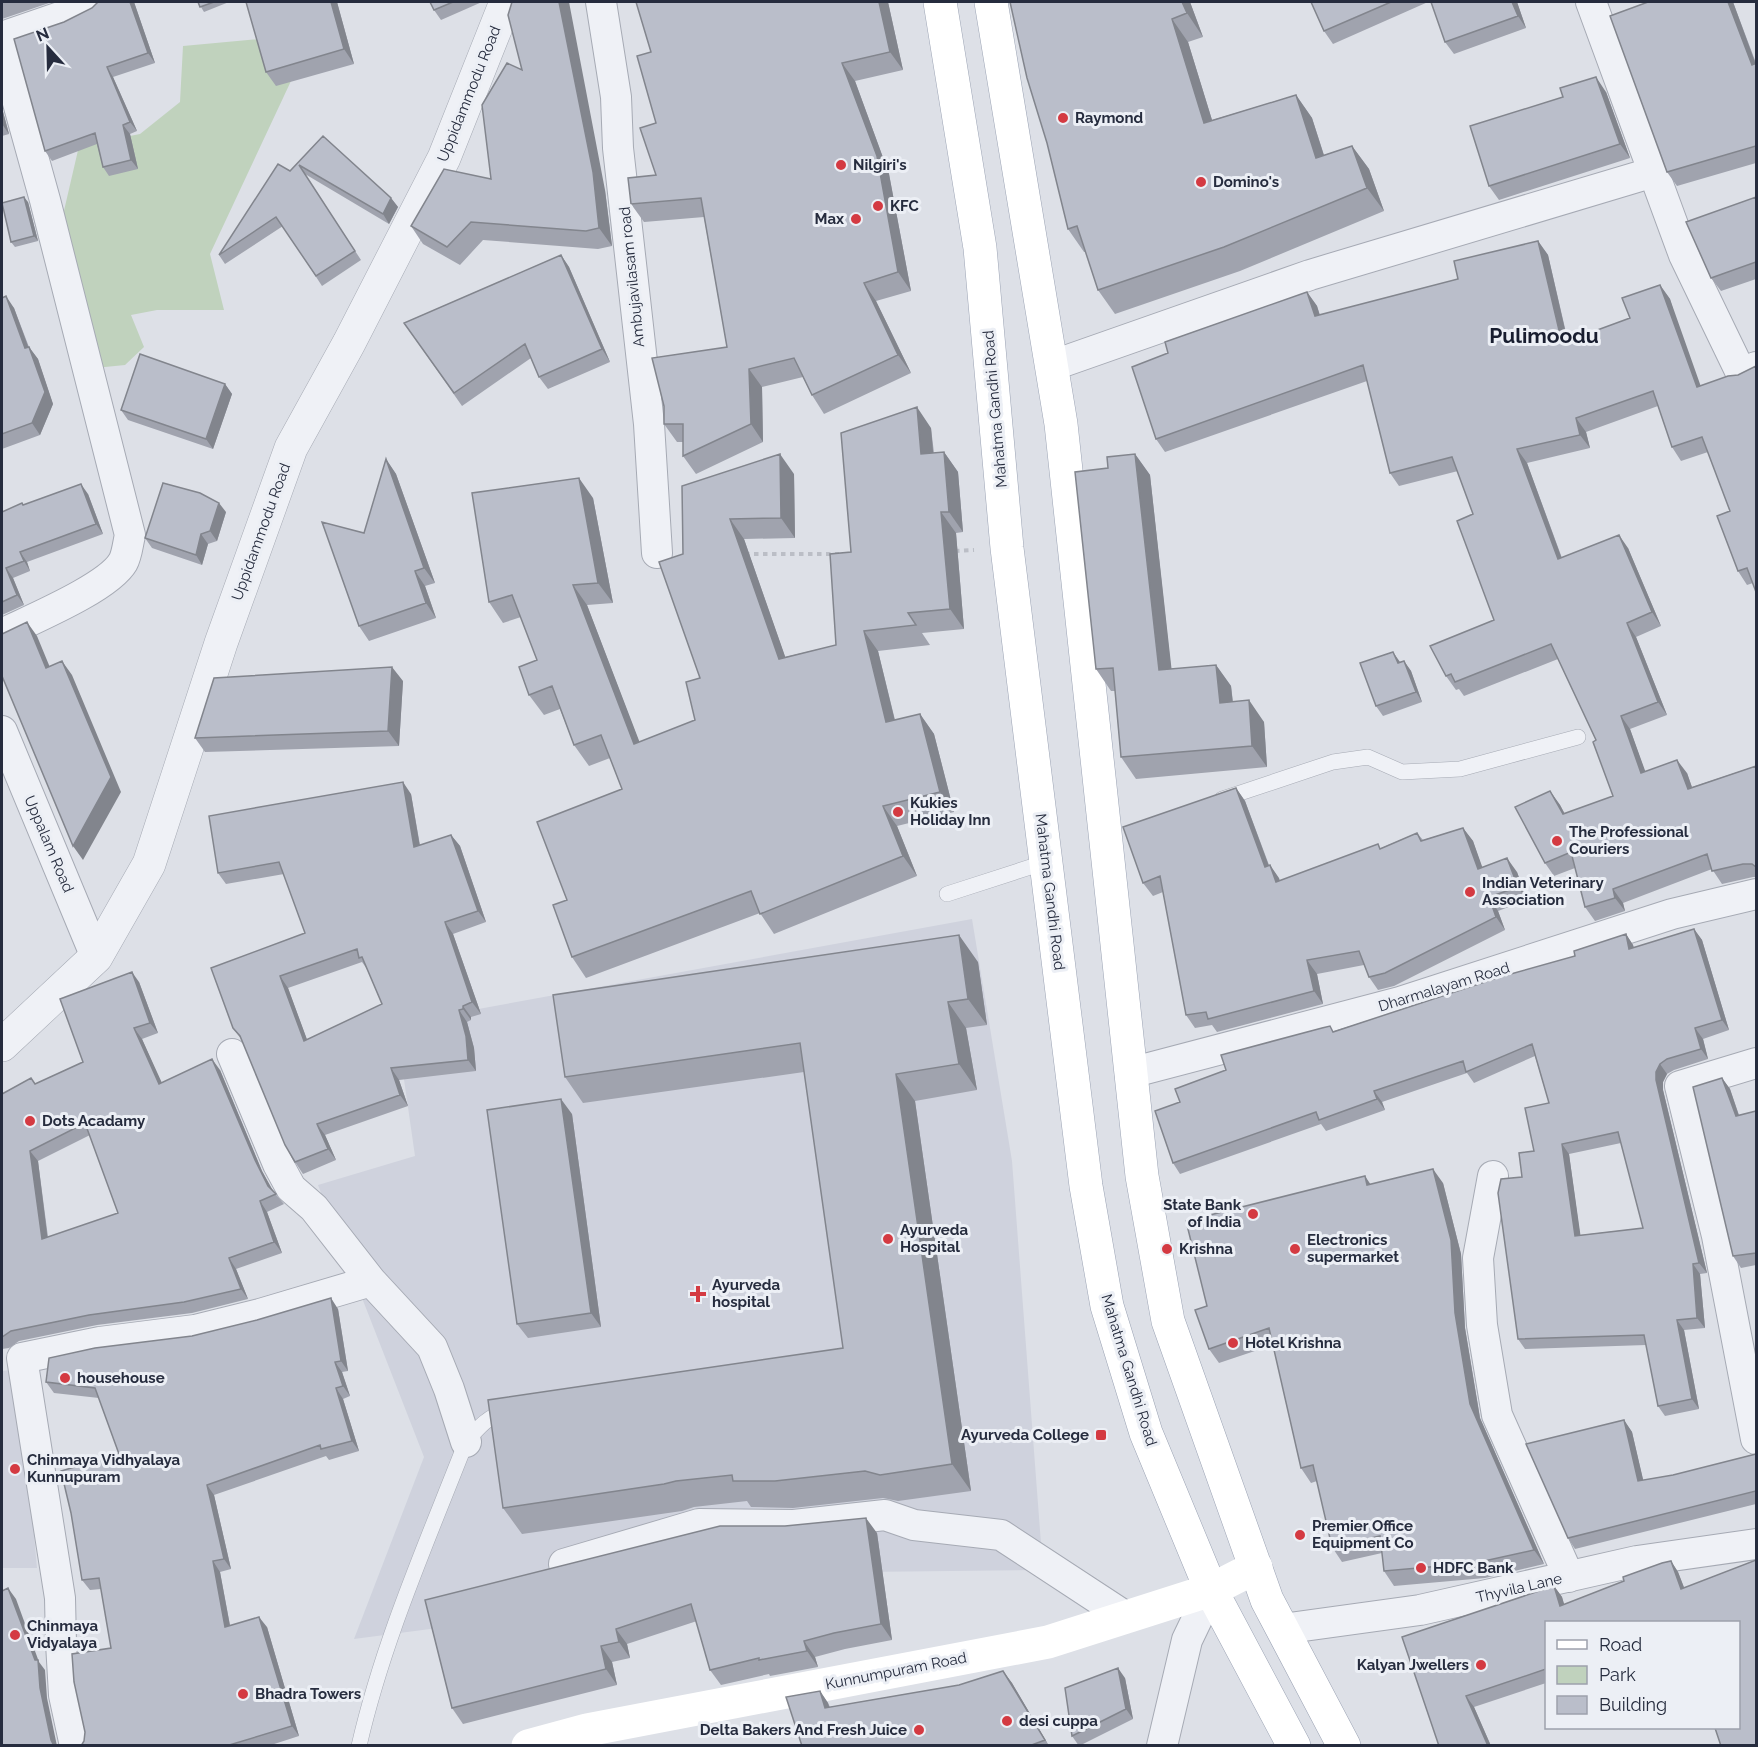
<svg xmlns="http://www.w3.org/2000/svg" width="1758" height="1747" viewBox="0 0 1758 1747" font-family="Raleway,sans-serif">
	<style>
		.built { fill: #cfd2dd }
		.green { fill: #c0d2bd }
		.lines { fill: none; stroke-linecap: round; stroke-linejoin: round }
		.service-casing { stroke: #a6aab4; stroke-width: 16 }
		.minor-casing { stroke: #a6aab4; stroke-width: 32 }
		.tertiary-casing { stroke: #a6aab4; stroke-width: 34 }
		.primary-casing { stroke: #9ba3b4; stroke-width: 34 }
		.path { stroke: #bbbec6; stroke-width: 4; stroke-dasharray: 4.5 4.5; stroke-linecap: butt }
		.service { stroke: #eff1f6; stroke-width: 15 }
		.minor { stroke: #eff1f6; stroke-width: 30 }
		.tertiary { stroke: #eff1f6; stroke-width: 33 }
		.secondary { stroke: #fff; stroke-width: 33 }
		.primary { stroke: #fff; stroke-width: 33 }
		.wall { fill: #a0a3ae; fill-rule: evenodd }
		.shaded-wall { fill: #82858d }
		.building { fill: #babeca; stroke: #82858d; stroke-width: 1.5; fill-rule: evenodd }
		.poi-dot { fill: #d43a42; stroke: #eceff5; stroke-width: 2 }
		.labels { text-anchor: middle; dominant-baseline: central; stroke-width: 6; stroke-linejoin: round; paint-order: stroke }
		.street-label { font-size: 15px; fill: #262c3e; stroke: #eceff5 }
		.poi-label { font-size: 15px; font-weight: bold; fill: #262c3e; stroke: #eceff5; text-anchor: start }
		.district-label { font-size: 21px; font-weight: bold; fill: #181d2f; stroke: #eceff5 }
	</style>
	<rect width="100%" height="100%" fill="#dde0e7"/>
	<path class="built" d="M972,919L1012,1161L1043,1570L861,1572L354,1639L424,1457L318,1185L415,1156L396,1024Z
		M19,1369L37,1568H2V1371Z"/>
	<path class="green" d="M313,34L210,254L224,310H157L131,315L144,347L125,365L95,368L63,215L79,146L140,134L180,102L183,46Z"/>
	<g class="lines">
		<defs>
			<path id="service" d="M1222,799L1333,762L1368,757L1402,772L1460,769L1578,737
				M947,894L1046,862
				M359,1746C383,1641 427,1542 466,1442C478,1428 489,1415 507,1411"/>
			<path id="minor" d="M601,2L616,97L618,148L649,424L657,553
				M1591,2L1684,255L1741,373L1756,367
				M2,37L63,16L90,2
				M2,45L45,200L130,535C128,543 127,555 123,562C108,588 30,620 2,634
				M1051,366L1310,275L1654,172
				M2,731L96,957
				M232,1054L278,1164L291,1188L314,1208L371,1281L432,1347L449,1389L466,1442
				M1756,1063L1680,1086L1717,1236L1756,1439
				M1130,1073L1400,1002L1672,914L1756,894
				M1493,1176L1478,1258L1482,1325L1497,1415L1569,1577
				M564,1564L699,1524L794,1525L885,1515L914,1525L1001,1535L1126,1617
				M1282,1629L1420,1610L1637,1561L1756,1544
				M75,1746L64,1695L61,1643L60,1598L22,1358L100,1342L195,1330L260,1314L371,1281
				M1162,1746L1187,1640L1211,1590"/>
			<path id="tertiary" d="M2,1045L96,957L149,864L221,643L291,448L349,343L444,158L506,2"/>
			<path id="primary" d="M940,2L980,248L1007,548L1086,1186L1107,1306L1146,1433L1211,1590L1294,1746
				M991,2L1061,424L1142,1176L1168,1321L1267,1600L1344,1746"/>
		</defs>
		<use href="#service" class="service-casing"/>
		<use href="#minor" class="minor-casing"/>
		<use href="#tertiary" class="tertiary-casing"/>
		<use href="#primary" class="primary-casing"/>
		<path class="path" d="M955,551L974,550
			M745,554H839"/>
		<use href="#service" class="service"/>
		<use href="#minor" class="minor"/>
		<use href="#tertiary" class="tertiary"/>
		<path class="secondary" d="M528,1746L587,1730L1048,1642L1211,1590L1256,1567"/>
		<use href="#primary" class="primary"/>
	</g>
	<path class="wall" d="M2,2H52L2,19Z
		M134,2L155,63L113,77L137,131L130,134L138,169L109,176L103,167L97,144L52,161L45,151Z
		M198,2H229L204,12Z
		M246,2H337L354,64L276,86L266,72Z
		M430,2H482L441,20L434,10Z
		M636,2H888L903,70L855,81L889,174L911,291L876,301L911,373L824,414L812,395L803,377L762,387L763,442L696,474L683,456V442H677L664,424L727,347L704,217L644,222L631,204L656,175V123L651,52Z
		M1190,2L1203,37L1188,42L1212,120L1296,95L1312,118L1324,155L1352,146L1369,169L1384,211L1240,271L1115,314L1098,290L1086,252H1084L1068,229L1047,143Z
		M1311,2H1428L1333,44L1324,31Z
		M1517,2L1526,28L1454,54L1445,42Z
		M1733,2L1756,63V163L1677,186L1667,172Z
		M1606,92L1630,158L1499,200L1489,186L1563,97Z
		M2,108L9,134L2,136Z
		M323,136L391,198L398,207L389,224L305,174L361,260L322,286L283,226L225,264L219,255L290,171Z
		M491,179L605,190L612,246L598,249L483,240L460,265L423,244L411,226Z
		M1756,197V279L1721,291L1711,278Z
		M28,202L38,241L15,247L11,242Z
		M1538,241L1548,255L1568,341L1630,318L1660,285L1670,299L1753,583L1747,585L1738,571L1730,511L1708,452L1681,461L1672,447L1658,406L1586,432L1590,448L1527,463L1562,558L1628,548L1661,626L1636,637L1667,715L1630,729L1645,772L1687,773L1692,787L1756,766V877H1753L1722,884L1712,869L1623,903L1625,911L1595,921L1585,907L1575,868L1554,876L1545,863L1550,791L1560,805L1565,814L1613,796L1596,740L1558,659L1464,696L1459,689L1456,690L1446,676L1494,620L1473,514L1458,471L1399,486L1390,473L1367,381L1165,452L1156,439L1168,353L1307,292L1317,306L1320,315L1458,279Z
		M561,255L569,267L610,362L548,389L539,377L531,358L462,406L404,323Z
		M2,298L14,308L29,347L38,359L53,404L40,435L2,449Z
		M225,384L232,394L213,449L128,420L121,410Z
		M931,428L934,453L944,452L958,472L963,532L956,533L964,629L922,633L930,645L878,651L895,720L920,714L934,734L954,812L897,826L917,876L774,934L760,913L586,978L572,957L567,900L622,789L610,758L589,766L574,745L560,709L544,715L529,695L537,660L521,617L503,623L489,602L593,498L613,603L587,605L639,742L695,720L700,678L683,554L682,486L794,474L795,538L744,539L785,657L836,645L851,552Z
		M1135,454L1150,475L1171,669L1216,665L1231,686L1233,702L1264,722L1267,767L1136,779L1121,757L1115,691H1111L1096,669L1108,468Z
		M386,459L396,474L435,583L425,586L436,618L369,641L359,626L364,533Z
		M88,494L103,534L27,562L30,571L13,578L24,605L2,615V512L24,505Z
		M226,512L217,541L208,544L202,565L152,548L145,538Z
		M1404,661L1411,671L1422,702L1383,716L1376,706L1400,662Z
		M403,681L399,746L205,752L195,738Z
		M1236,788L1245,801L1269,865H1270L1280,881L1381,848L1417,833L1423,840L1463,828L1473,841L1482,868L1517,872L1527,900L1498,911L1505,930L1394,986L1378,990L1369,977L1364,965L1317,974L1323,1004L1217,1032L1212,1025L1195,1028L1186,1015L1163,892L1153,896L1143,883Z
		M411,794L420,845L451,835L460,846L486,922L453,934L481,1014L471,1017V1020L467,1022L474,1048L476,1071L399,1080L408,1106L325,1135L336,1160L303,1174L295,1162L242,1040L233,1028L305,933L284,874L226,884L218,873ZM362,962L367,969L382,1004L307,1040L288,988Z
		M1694,929L1702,940L1729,1030L1703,1039L1708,1059L1674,1070L1667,1074L1663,1082V1090L1707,1273L1700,1274L1705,1328L1684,1330L1699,1409L1665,1416L1658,1406L1646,1345L1525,1349L1518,1339L1522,1177L1534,1151L1549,1103L1535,1056L1474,1083L1467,1073L1382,1102L1385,1110L1326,1131L1321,1124L1180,1174L1173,1163L1180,1102L1334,1031L1575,956L1626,934L1633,945L1634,948ZM1621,1143L1643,1228L1580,1235L1569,1154Z
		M978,962L987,1025L966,1028L977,1090L915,1101L971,1491L898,1501L883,1498L793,1508L751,1507L747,1501L694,1507L682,1511L522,1534L503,1508L843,1348L804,1072L583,1103L565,1077Z
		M139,982L158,1033L142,1039L161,1083L220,1070L262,1171L272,1190L284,1204L267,1212L282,1253L236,1269L248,1299L192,1313L97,1325L19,1341L9,1348L2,1349V1094L35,1084L83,1062ZM90,1135L118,1213L48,1237L38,1161Z
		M1722,1078L1730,1089L1739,1115L1756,1111V1265L1741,1268L1733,1256Z
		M572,1114L601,1327L528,1338L517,1324Z
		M1443,1183L1461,1254L1465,1328L1480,1418L1544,1564L1485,1578L1394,1586L1384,1571L1382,1553L1342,1562L1332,1547L1317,1481L1311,1483L1301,1468L1273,1345L1219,1363L1209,1349L1207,1306L1371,1185Z
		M338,1309L348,1371L342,1372L350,1396L343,1399L359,1451L329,1460L326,1456L214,1495L231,1569L220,1572L230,1625L267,1627L299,1736L268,1746H81L84,1741L111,1648L101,1589L90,1590L82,1580L119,1454L99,1398L54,1393L46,1382L192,1336Z
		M1624,1420L1632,1432L1643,1480L1673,1475L1756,1454V1504L1575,1549L1568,1538Z
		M877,1533L892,1640L845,1649L815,1657L818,1667L770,1676L769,1674L721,1685L710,1670L697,1621L627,1644L630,1658L612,1662L617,1685L463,1724L452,1708L425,1600Z
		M1756,1560V1746H1721L1715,1728H1738V1623H1546V1683L1474,1707L1491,1746H1439L1402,1637L1554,1586L1562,1597L1564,1605L1624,1581L1623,1577L1662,1563L1671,1561L1678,1572L1684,1588Z
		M1003,1671L1012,1683L1049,1746H802L820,1691L828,1703L830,1707L959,1685Z
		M1125,1678L1133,1719L1079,1746L1072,1736Z"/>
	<path class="shaded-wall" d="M130,2H134L155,63L148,53Z
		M331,2H337L354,64L344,49Z
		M559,2H569L605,190L612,246L599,228Z
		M879,2H888L903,70L890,52Z
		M1182,2H1190L1203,37L1187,13Z
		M1512,2H1517L1526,28L1518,16Z
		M1728,2H1733L1756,65H1752Z
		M1172,19L1188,42L1220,146L1204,123Z
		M842,63L855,81L889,174L911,291L898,272Z
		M107,67L113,77L137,131L130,122Z
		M1596,77L1606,92L1630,158L1620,144Z
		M1296,95L1312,118L1332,181L1316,158Z
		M2,108L9,134L2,124Z
		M123,125L130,134L138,169L131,160Z
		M1352,146L1369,169L1384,211L1367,188Z
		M24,197L28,202L38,241L34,236Z
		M391,198L398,207L389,224L383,214Z
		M1538,241L1548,255L1571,356L1562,343Z
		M561,255L569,267L610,362L602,349Z
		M864,283L876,301L911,373L898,355Z
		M1660,285L1670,299L1706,401L1697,387Z
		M1307,292L1317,306L1324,330L1315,316Z
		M6,296L14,308L33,360L25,348Z
		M29,347L38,359L53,404L40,435L32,423Z
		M749,369L762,387L763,442L751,424Z
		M225,384L232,394L213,449L206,439Z
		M917,407L931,428L935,474L921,454Z
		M1576,418L1586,432L1590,448L1580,435Z
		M1517,449L1527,463L1567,573L1558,559Z
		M944,452L958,472L963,532L949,512Z
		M780,454L794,474L795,538L781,518Z
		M1135,454L1150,475L1174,691L1159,670Z
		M386,459L396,474L435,583L424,568Z
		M579,478L593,498L613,603L598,583Z
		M81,484L88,494L103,534L96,524Z
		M219,503L226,512L217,541L210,531Z
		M941,512L956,533L964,629L950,609Z
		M730,519L744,539L793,679L779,659Z
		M201,534L208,544L202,565L196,555Z
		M1619,535L1628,548L1661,626L1652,612Z
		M20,552L27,562L30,571L24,561Z
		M6,568L13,578L24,605L17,595Z
		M415,571L425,586L436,618L426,603Z
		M573,585L587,605L648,764L634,744Z
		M27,622L37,636L56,682L46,668Z
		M1627,623L1636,637L1667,715L1658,702Z
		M864,631L878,651L900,742L886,722Z
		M1393,652L1400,662L1398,663Z
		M62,661L72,675L121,792L83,860L73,846Z
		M1404,661L1411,671L1422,702L1416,692Z
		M1216,665L1231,686L1235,724L1220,703Z
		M392,667L403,681L399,746L388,731Z
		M1249,700L1264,722L1267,767L1252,746Z
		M920,714L934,734L954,812L940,792Z
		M1621,716L1630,729L1651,787L1641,773Z
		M1677,760L1687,773L1697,802L1688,789Z
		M403,782L411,794L422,859L414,847Z
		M1236,788L1245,801L1274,880L1265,867Z
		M1550,791L1560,805L1572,828L1563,814Z
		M883,806L897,826L917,876L903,856Z
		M1463,828L1473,841L1488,883L1478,869Z
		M451,835L460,846L486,922L478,911Z
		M1507,858L1517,872L1527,900L1518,887Z
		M1270,865L1279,878L1285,896L1276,882Z
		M1613,889L1623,903L1625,911L1615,898Z
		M1489,897L1498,911L1505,930L1496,917Z
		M445,922L453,934L481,1014L472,1002Z
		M1694,929L1702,940L1729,1030L1722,1020Z
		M1626,934L1633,945L1637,960L1629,949Z
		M959,935L978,962L987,1025L968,999Z
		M1307,960L1317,974L1323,1004L1314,991Z
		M132,972L139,982L158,1033L150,1023Z
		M280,976L288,988L312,1053L304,1041Z
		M948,1002L966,1028L977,1090L959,1064Z
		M463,1006L471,1017V1020L463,1009Z
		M459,1010L467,1022L474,1048L476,1071L468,1060Z
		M134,1028L142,1039L167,1094L159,1084Z
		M1695,1028L1703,1039L1708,1059L1701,1049Z
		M212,1059L220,1070L262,1171L276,1196L268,1186L255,1160Z
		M1660,1064L1667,1074L1663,1082V1090L1707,1273L1699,1263L1656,1080V1072Z
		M391,1068L399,1080L408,1106L400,1095Z
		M896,1074L915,1101L971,1491L952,1464Z
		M1722,1078L1730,1089L1743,1128L1736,1116Z
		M1374,1091L1382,1102L1385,1110L1377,1099Z
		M561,1099L572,1114L601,1327L591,1313Z
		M317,1124L325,1135L336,1160L328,1149Z
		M1562,1144L1569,1154L1582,1246L1575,1236Z
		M30,1151L38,1161L49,1250L42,1239Z
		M1433,1169L1443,1183L1461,1254L1465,1328L1480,1418L1544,1564L1534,1550L1470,1404L1455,1313Z
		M1365,1176L1375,1191L1367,1185Z
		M260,1201L267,1212L282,1253L274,1242Z
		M229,1258L236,1269L248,1299L241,1289Z
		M1693,1264L1700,1274L1705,1328L1697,1318Z
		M331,1298L338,1309L348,1371L341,1361Z
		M1677,1320L1684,1330L1699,1409L1692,1399Z
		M335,1362L342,1372L350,1396L343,1386Z
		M336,1388L343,1399L359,1451L352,1441Z
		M1624,1420L1632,1432L1646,1492L1638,1481Z
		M207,1485L214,1495L231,1569L224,1559Z
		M866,1518L877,1533L892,1640L881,1624Z
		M213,1561L220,1572L232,1637L225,1627Z
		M1671,1561L1678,1572L1689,1600L1681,1589Z
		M1554,1586L1562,1597L1568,1617L1560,1606Z
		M8,1588L16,1599L39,1662L45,1670L47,1698L57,1746H54L51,1740L40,1688L35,1660Z
		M259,1617L267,1627L299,1736L292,1726Z
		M616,1629L627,1644L630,1658L619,1642Z
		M804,1641L815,1657L818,1667L807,1651Z
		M601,1646L612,1662L617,1685L606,1669Z
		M1118,1668L1125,1678L1133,1719L1126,1709Z
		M1003,1671L1012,1683L1049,1746L1045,1740Z
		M820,1691L828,1703L833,1720L825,1708Z
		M1466,1696L1474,1707L1491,1746H1488Z"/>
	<path class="building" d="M98,2H130L148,53L107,67L130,122L123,125L131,160L103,167L95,133L45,151L14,39L64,22L92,8Z
		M198,2H214L200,7Z
		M246,2H331L344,49L266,72Z
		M430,2H453L434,10Z
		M512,2H559L593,172L599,228L586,231L471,222L447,247L411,226L444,169L491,179L482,105L507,63L522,70L508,15Z
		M636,2H879L890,52L842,63L877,156L898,272L864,283L898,355L812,395L794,358L749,369L751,424L683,456V424H664V406L652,358L727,347L701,198L631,204L628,178L656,175L640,128L656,123L637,56L651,52Z
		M1010,2H1182L1187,13L1172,19L1204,123L1296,95L1316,158L1352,146L1367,188L1224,247L1098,290L1077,226L1068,229L1047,143L1027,78Z
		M1311,2H1391L1324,31Z
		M1431,2H1512L1518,16L1445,42Z
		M1648,2H1728L1752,65L1756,63V146L1667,172L1610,16Z
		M1596,77L1620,144L1489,186L1470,126L1563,97L1560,88Z
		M323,136L391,198L383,214L299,165L355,251L316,276L276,217L219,255L278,164L290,171Z
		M24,197L34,236L11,242L2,203Z
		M1756,197V262L1711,278L1686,222Z
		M1538,241L1562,343L1630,318L1622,298L1660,285L1697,387L1728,376L1738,375L1756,366V592L1747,568L1738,571L1717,516L1730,511L1702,437L1672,447L1653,391L1576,418L1580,435L1517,449L1558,559L1619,535L1652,612L1627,623L1658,702L1621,716L1641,773L1677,760L1688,789L1756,766V867L1752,864H1743L1712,871L1707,854L1613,889L1615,898L1585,907L1571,852L1545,863L1515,807L1550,791L1563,814L1613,796L1593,742L1596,740L1551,644L1455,682L1451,674L1446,676L1430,646L1494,620L1457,521L1473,514L1452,457L1390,473L1363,365L1156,439L1132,367L1168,353L1165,342L1307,292L1315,316L1458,279L1454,261Z
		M561,255L602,349L539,377L525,344L454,393L404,323Z
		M6,296L25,348L29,347L45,392L32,423L2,434V298Z
		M140,354L225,384L206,439L121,410Z
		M917,407L921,454L944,452L949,512H941L950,609L908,613L916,625L864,631L886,722L920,714L940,792L883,806L903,856L760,914L751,891L572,957L553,905L567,900L537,822L622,789L601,735L574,745L552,686L529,695L519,667L537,660L512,595L489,602L472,493L579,478L598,583L573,585L634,744L695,720L686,682L700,678L659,562L683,554L682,486L780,454L781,518L730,519L779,659L836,645L830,554L851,552L841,433Z
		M1135,454L1159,670L1216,665L1220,703L1249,700L1252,746L1121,757L1113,668L1096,669L1075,472L1108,468L1107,457Z
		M386,459L424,568L415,571L426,603L359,626L322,522L364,533Z
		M163,483L200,493L219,503L210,531L201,534L196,555L145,538Z
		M81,484L96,524L20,552L24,561L6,568L17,595L2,602V512L22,503L23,505Z
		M27,622L46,668L62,661L111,777L73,846L2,676V634Z
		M1393,652L1398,663L1404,661L1416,692L1376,706L1360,663Z
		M392,667L388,731L195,738L214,678Z
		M403,782L414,847L451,835L478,911L445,922L472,1002L463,1006V1009L459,1010L466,1036L468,1060L391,1068L400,1095L317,1124L328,1149L295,1162L285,1145L240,1036L233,1028L211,968L305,933L279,862L218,873L209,816ZM357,949L359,958L362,957L382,1004L304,1041L280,976Z
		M1236,788L1265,867L1270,865L1276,882L1378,844L1380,849L1417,833L1421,841L1463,828L1478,869L1507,858L1518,887L1489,897L1496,917L1385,973L1369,977L1359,951L1307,960L1314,991L1208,1019L1206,1012L1186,1015L1160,876L1143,883L1123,827Z
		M1694,929L1722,1020L1695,1028L1701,1049L1667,1059L1660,1064L1656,1072V1080L1699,1263L1693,1264L1697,1318L1677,1320L1692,1399L1658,1406L1644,1335L1518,1339L1498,1193L1501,1179L1522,1177L1519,1153L1534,1151L1525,1108L1549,1103L1532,1044L1466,1072L1463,1061L1374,1091L1377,1099L1319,1120L1316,1112L1173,1163L1155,1111L1180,1102L1175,1089L1226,1070L1221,1055L1322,1028L1330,1026L1333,1032L1500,977L1575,956L1574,951L1626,934L1629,949ZM1618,1132L1643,1228L1575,1236L1562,1144Z
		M959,935L968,999L948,1002L959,1064L896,1074L952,1464L880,1475L865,1471L775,1481H733L732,1475L676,1481L664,1484L503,1508L488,1400L843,1348L800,1043L565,1077L553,995Z
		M132,972L150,1023L134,1028L159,1084L212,1059L255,1160L268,1186L276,1194L260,1201L274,1242L229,1258L241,1289L184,1302L89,1315L11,1331L2,1337V1094L31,1078L35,1084L83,1062L60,999ZM85,1123L118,1213L42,1239L30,1151Z
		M1722,1078L1736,1116L1756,1111V1253L1733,1256L1693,1087Z
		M561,1099L591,1313L517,1324L487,1110Z
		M1433,1169L1451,1240L1455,1313L1470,1404L1534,1550L1475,1563L1384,1571L1380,1536L1332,1547L1313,1465L1301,1468L1269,1328L1209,1349L1195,1310L1207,1306L1186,1221L1365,1176L1367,1185Z
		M331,1298L341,1361L335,1362L343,1386L336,1388L352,1441L321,1449L320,1445L207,1485L224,1559L213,1561L225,1627L259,1617L292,1726L226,1746H81L84,1741L85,1732L74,1682L72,1654L111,1648L99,1578L82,1580L71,1513L61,1471L119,1454L95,1388L46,1382L49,1358L95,1348L192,1336L257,1320Z
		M1624,1420L1638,1481L1673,1475L1756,1454V1491L1568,1538L1526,1444Z
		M866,1518L881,1624L834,1633L804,1641L807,1651L759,1660V1658L710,1670L691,1604L616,1629L619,1642L601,1646L606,1669L452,1708L425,1600L720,1526H785Z
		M1756,1560V1746H1721L1715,1728H1738V1623H1546V1669L1466,1696L1488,1746H1439L1402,1637L1554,1586L1560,1606L1624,1581L1623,1577L1662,1563L1671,1561L1681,1589Z
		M8,1588L35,1660H38L40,1688L51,1740L54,1746H2V1591Z
		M1118,1668L1126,1709L1072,1736L1065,1688Z
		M1003,1671L1045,1740L1029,1746H802L786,1697L820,1691L825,1708L959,1685Z"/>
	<g class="poi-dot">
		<circle cx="1063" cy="118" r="6"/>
		<circle cx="841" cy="165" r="6"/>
		<circle cx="1201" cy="182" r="6"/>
		<circle cx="878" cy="206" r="6"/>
		<circle cx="856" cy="219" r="6"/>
		<circle cx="898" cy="812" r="6"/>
		<circle cx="1557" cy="841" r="6"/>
		<circle cx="1470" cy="892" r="6"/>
		<circle cx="30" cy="1121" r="6"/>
		<circle cx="1253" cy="1214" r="6"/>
		<circle cx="888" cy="1239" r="6"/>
		<circle cx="1167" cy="1249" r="6"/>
		<circle cx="1295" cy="1249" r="6"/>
		<path d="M695 1285h6v6h6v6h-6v6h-6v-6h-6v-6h6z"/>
		<circle cx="1233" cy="1343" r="6"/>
		<circle cx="65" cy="1378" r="6"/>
		<rect x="1095" y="1429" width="12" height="12" rx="3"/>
		<circle cx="15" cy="1469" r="6"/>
		<circle cx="1300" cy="1535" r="6"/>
		<circle cx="1421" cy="1568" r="6"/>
		<circle cx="15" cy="1635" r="6"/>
		<circle cx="1481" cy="1665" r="6"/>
		<circle cx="243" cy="1694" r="6"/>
		<circle cx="1007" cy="1721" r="6"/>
		<circle cx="919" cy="1730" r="6"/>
	</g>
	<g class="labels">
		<g class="street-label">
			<text transform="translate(469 94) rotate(-68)">Uppidammodu Road</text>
			<text transform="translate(632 277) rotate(-96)">Ambujavilasam road</text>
			<text transform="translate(995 409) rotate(-95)">Mahatma Gandhi Road</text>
			<text transform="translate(261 532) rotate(-70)">Uppidammodu Road</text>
			<text transform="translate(49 844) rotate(67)">Uppalam Road</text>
			<text transform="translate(1050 892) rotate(83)">Mahatma Gandhi Road</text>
			<text transform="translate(1444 987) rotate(-17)">Dharmalayam Road</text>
			<text transform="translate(1129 1370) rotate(73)">Mahatma Gandhi Road</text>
			<text transform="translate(1519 1588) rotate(-13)">Thyvila Lane</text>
			<text transform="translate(896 1671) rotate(-11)">Kunnumpuram Road</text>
		</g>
		<g class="poi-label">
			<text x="1075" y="118">Raymond</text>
			<text x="853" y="165">Nilgiri's</text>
			<text x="1213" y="182">Domino's</text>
			<text x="890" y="206">KFC</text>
			<text x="844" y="219" text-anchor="end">Max</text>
			<text x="910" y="803">Kukies<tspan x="910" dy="17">Holiday Inn</tspan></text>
			<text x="1569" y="832">The Professional<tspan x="1569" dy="17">Couriers</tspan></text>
			<text x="1482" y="883">Indian Veterinary<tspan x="1482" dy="17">Association</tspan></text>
			<text x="42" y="1121">Dots Acadamy</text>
			<text x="1241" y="1205" text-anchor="end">State Bank<tspan x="1241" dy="17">of India</tspan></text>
			<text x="900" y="1230">Ayurveda<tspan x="900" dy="17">Hospital</tspan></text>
			<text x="1307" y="1240">Electronics<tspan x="1307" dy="17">supermarket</tspan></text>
			<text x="1179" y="1249">Krishna</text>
			<text x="712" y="1285">Ayurveda<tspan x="712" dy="17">hospital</tspan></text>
			<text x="1245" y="1343">Hotel Krishna</text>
			<text x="77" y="1378">househouse</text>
			<text x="1089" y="1435" text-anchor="end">Ayurveda College</text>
			<text x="27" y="1460">Chinmaya Vidhyalaya<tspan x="27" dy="17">Kunnupuram</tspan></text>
			<text x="1312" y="1526">Premier Office<tspan x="1312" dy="17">Equipment Co</tspan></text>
			<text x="1433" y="1568">HDFC Bank</text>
			<text x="27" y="1626">Chinmaya<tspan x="27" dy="17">Vidyalaya</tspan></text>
			<text x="1469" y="1665" text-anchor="end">Kalyan Jwellers</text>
			<text x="255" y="1694">Bhadra Towers</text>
			<text x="1019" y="1721">desi cuppa</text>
			<text x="907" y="1730" text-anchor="end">Delta Bakers And Fresh Juice</text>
		</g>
		<g class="district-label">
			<text x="1544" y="335">Pulimoodu</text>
		</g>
	</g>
	<rect width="1758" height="1747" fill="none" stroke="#262c3e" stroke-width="6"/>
	<rect x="1545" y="1621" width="195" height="108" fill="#eceff5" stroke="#9da1ac" stroke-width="1.5"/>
	<rect x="1557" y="1640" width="30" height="9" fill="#ffffff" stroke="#9da1ac" stroke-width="1.5"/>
	<text x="1599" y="1651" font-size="18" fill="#262c3e">Road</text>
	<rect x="1557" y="1666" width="30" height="18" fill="#c0d2bd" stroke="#9da1ac" stroke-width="1.5"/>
	<text x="1599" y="1681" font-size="18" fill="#262c3e">Park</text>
	<rect x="1557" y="1696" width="30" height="18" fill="#babeca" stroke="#9da1ac" stroke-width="1.5"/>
	<text x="1599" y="1711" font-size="18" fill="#262c3e">Building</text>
	<g transform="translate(48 48) rotate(338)" stroke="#eceff5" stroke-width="4.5" paint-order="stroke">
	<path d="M0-4.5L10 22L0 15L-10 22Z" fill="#262c3e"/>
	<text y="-9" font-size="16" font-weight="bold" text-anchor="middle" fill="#262c3e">N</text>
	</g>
</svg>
